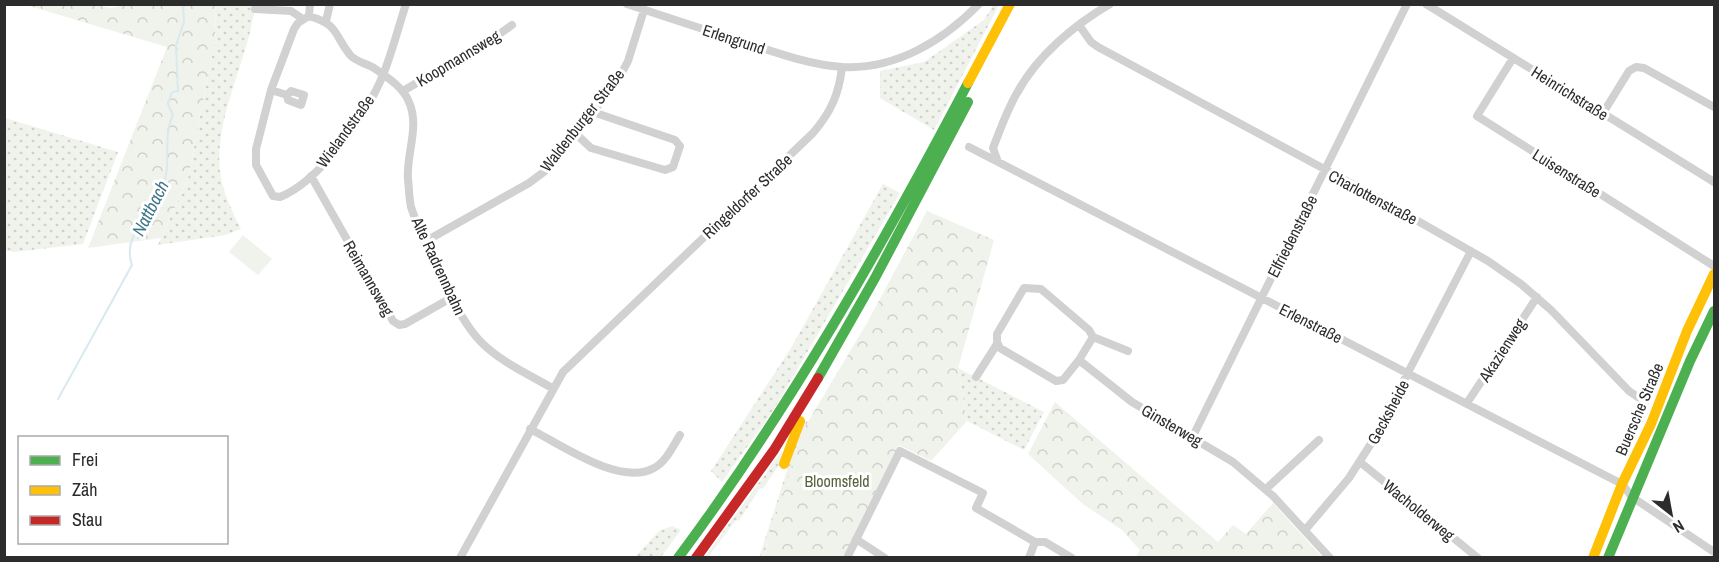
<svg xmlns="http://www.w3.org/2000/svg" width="1719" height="562" viewBox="0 0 1719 562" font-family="'Archivo Narrow',sans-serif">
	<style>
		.green { fill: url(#green-dots) }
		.forest { fill: url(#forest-crowns) }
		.pitch { fill: #f0f3eb }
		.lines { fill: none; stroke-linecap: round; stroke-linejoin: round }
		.stream { stroke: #d8e9ef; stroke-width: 2 }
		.street { stroke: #d1d1d1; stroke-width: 8 }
		.fast { stroke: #4caf50; stroke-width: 10 }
		.slow { stroke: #ffc107; stroke-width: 10 }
		.jam { stroke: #c62828; stroke-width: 10 }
		.labels { text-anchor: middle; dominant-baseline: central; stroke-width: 6; stroke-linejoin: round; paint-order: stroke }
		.street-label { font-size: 16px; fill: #2c2c2c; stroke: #fff }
		.park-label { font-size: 16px; fill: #55643d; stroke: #fff }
		.water-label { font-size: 18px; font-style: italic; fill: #407788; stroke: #fff }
	</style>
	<defs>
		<pattern id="green-dots" width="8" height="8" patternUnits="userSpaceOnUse" patternTransform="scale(1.5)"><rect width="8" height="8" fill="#f0f3eb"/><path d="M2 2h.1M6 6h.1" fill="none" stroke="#ced0ca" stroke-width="1.8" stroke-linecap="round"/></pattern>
		<pattern id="forest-crowns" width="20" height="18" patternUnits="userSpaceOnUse" patternTransform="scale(1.5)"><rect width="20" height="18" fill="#f0f3eb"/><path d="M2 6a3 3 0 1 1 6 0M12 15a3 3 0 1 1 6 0" fill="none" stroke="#ced0ca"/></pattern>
	</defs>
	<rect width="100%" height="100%" fill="#fff"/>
	<path class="green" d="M216,5H255C249,60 214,115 220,172C223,193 232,211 241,229L225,235L158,245L188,178L215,40Z
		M993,5H999L934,130L880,98V71L924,62L984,20Z
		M5,118L118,152L83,244L14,252L5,250Z
		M883,184L900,193L774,409L722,482L711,471L791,348Z
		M958,368L1044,412L1024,450L967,421Z
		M803,420L808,421L763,557L759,558Z
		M782,451L781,462L763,489L760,488L739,521L736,520L708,557L704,558Z
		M672,526L681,530L661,557H635L659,531Z"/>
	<path class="forest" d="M127,4L216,5L215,40L188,178L161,238L88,248L167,47L26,5H97L111,8Z
		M927,211L994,240L958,368L967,421L931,461L899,445L844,557L763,558L803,430L867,323Z
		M1055,402L1218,542L1233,525L1246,534L1273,503L1322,557H1136L1140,550L1122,530L1084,505L1028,454Z"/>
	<path class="pitch" d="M243,235L272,259L258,275L229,252Z"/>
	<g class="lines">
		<path class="stream" d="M58,399L132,265C121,234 153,214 163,187C172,163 162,137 173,115L168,104L172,92L178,91L176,45L184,22L183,4"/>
		<path class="street" d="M406,4C398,28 392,53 383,75C367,114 319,182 280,197L273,196L256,165V149L271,90L294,29L298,23L309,16C339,25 333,33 350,55C356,62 366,63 374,68C387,77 403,87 409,102C420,127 406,154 408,179C409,188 409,198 411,207C422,240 456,316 480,341C499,361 528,374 552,388
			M627,4C666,17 705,30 744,42C775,52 809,65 842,67C895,70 943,41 979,4
			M1426,4L1714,182
			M255,9L291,11L303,19
			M309,16L310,4
			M326,21L330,4
			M1079,25L1091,42L1098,47L1367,192L1488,261L1521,284L1551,310L1629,391L1645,402
			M1513,58L1477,116L1714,266
			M271,90L287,95L291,91L304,95L301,105L288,100L287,95
			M403,91L498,35L512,25
			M1603,113L1629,71L1636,67L1644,68L1714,107
			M576,134L591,148L665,170L673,167L680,146L675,140L593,112
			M969,147L1622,484L1632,497L1714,552
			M998,162L993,148C1000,130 1007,110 1017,93C1037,56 1074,25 1110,4
			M311,176L393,321L399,325L405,324L451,298
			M426,241L529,183L545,171L617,82L628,61L644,10
			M1093,337L1128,351
			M1079,360L1093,337L1089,330L1041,289L1024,288L997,334V342L1000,348L1056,381L1063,380L1079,360L1132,402L1233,462L1273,496L1330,558
			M976,377L997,344
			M1467,403L1537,297
			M530,429C560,444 620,487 654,468C666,462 673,446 680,435
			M1193,436L1407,4
			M1360,462L1478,558
			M1266,489L1319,440
			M1306,529L1349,478L1372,442L1471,251
			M856,539L885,558
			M460,558L563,372L813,133C831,112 839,94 842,67
			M847,558L900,451L983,493L976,508L1035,542H1045L1072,558
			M1029,558L1035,542"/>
		<path class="fast" d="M818,378L875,278L968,102
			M678,558C790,408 881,248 968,83
			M1608,558L1690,361L1714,311"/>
		<path class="slow" d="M968,83L1010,4
			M784,464L800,421
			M1593,558L1622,484L1651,424L1687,331L1714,274"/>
		<path class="jam" d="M696,558L774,450L818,378"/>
	</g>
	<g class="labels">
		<g class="street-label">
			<text transform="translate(734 39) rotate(18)">Erlengrund</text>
			<text transform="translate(458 58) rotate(-31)">Koopmannsweg</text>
			<text transform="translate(1570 93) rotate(32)">Heinrichstraße</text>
			<text transform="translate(582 120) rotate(-52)">Waldenburger Straße</text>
			<text transform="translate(345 131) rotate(-54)">Wielandstraße</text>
			<text transform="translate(1567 173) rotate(32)">Luisenstraße</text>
			<text transform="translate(747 196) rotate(-43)">Ringeldorfer Straße</text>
			<text transform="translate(1373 197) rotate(28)">Charlottenstraße</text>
			<text transform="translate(1292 236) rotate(-63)">Elfriedenstraße</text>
			<text transform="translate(439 266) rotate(65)">Alte Radrennbahn</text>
			<text transform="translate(369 278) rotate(60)">Reimannsweg</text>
			<text transform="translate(1311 323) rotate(27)">Erlenstraße</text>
			<text transform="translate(1502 350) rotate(-57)">Akazienweg</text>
			<text transform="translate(1639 409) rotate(-67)">Buersche Straße</text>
			<text transform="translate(1388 412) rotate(-62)">Gecksheide</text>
			<text transform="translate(1172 425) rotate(30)">Ginsterweg</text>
			<text transform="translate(1419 510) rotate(39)">Wacholderweg</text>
		</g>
		<g class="park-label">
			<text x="837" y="481">Bloomsfeld</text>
		</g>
		<g class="water-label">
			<text transform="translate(150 208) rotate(-63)">Nattbach</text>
		</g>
	</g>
	<rect width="1719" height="562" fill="none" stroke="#2c2c2c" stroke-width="12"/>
	<rect x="18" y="436" width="210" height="108" fill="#ffffff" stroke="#ababab" stroke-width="1.5"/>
	<rect x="30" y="456" width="30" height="9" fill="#4caf50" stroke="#ababab" stroke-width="1.5"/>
	<text x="72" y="466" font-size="18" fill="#2c2c2c">Frei</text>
	<rect x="30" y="486" width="30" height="9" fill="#ffc107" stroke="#ababab" stroke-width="1.5"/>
	<text x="72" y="496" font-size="18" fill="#2c2c2c">Zäh</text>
	<rect x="30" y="516" width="30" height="9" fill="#c62828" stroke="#ababab" stroke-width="1.5"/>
	<text x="72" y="526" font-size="18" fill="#2c2c2c">Stau</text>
	<g transform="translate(1671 514) rotate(149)" stroke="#ffffff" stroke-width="4.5" paint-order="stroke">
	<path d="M0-4.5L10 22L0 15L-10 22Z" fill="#2c2c2c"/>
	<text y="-9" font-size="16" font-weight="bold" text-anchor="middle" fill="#2c2c2c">N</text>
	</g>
</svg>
